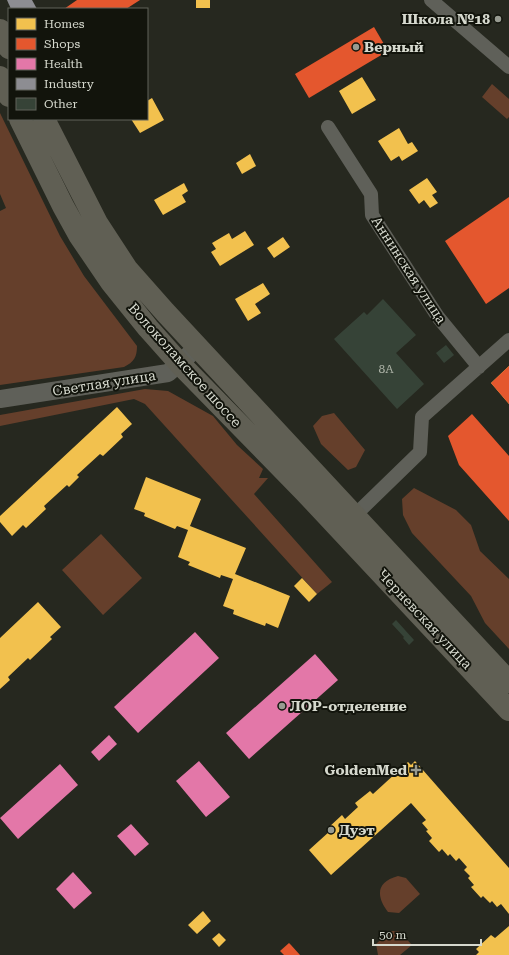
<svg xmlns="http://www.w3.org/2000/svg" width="509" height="955" viewBox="0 0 509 955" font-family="'Roboto Serif',serif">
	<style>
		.green { fill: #653f2b }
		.homes { fill: #f2c14e }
		.shops { fill: #e4572e }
		.health { fill: #e377a8 }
		.industry { fill: #8d8d92 }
		.building { fill: #364337 }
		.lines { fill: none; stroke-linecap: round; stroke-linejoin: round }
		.minor { stroke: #5f6059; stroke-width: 14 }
		.tertiary { stroke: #5f6059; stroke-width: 18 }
		.primary { stroke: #605f54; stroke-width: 22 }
		.poi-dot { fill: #989b91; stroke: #12140c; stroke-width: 1.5 }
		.labels { text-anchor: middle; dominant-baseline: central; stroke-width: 4; stroke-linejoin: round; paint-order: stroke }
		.number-label { font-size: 12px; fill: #aeb4a8 }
		.poi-label { font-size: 14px; font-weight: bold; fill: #d6d9ce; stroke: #12140c; text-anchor: start }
		.street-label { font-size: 14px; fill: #d6d9ce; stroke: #12140c }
	</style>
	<rect width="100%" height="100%" fill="#26281f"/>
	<path class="green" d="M492,84L509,99V117L507,119L482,97Z
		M0,113L60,236L84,276L137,346C137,357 134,362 124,367L0,385V211L6,208L0,194Z
		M145,389L168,391L213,416L237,445L263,469L259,478H268L254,494L332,582L317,594L145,404L134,399L0,426V415Z
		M334,413L365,450L356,467L348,470L321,444L313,426L322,416Z
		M414,488L456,510L471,525L480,551L509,579V649L485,623L471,596L412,533L403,515L402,499Z
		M101,534L142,578L103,615L62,570Z
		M398,876L406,878L420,894L399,913L388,912C376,896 376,882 398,876Z
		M390,931H399L412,945L400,955H378L376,944Z"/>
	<path class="homes" d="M196,0H210V8H196Z
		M362,77L376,100L352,114L339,91Z
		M152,98L164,120L140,133L131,119H147V101Z
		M399,128L408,144L412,142L418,151L402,161L399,156L391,161L378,141Z
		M250,154L256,166L242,174L236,163Z
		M427,178L437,192L432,195L438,203L430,208L424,200L419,204L409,190Z
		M184,183L188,191L182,195L186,202L163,215L154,200Z
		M245,231L254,245L220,266L211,252L216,249L212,243L229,233L232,239Z
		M283,237L290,247L274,258L267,248Z
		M263,283L270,294L255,304L261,313L248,321L235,299Z
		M509,366V404L491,383Z
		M117,407L132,424L121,434L123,437L103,456L100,454L77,475L79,477L69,487L67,485L44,506L46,509L26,528L23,525L12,536L0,522V516Z
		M146,477L201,499L190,526L246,548L235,574L290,596L278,628L266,623L265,626L233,614L234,610L223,606L233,579L221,575L220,578L188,565L190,562L178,557L188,530L177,526L175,529L144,516L145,513L134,509Z
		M302,578L317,594L309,602L294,586Z
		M38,602L61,627L50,637L52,639L30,660L28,658L8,677L10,680L0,689V638Z
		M415,761L509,868V914L501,904L497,907L492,901L490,903L483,896L481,898L471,887L474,885L468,878L470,876L464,870L467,867L459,858L456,861L450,854L448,856L442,849L439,852L429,841L432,838L426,831L428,830L422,823L426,820L411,803L331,875L309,850L330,831L328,828L342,815L345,819L358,807L355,803L370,791L373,794L408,762L411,765Z
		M203,911L211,921L197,934L188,925Z
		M509,926V955H476L479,952L476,949L491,935L495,938Z
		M219,933L226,940L219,947L212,939Z"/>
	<path class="shops" d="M77,0H140L126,9H64Z
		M374,27L388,51L309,98L295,74Z
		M509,197V288L486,304L445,241Z
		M509,366V404L491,383Z
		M472,414L509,456V521L459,465L448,436Z
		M289,943L291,945L300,955H284L280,951Z"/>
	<path class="health" d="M195,632L219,658L138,733L114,707Z
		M315,654L338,680L249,759L226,733Z
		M109,735L117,744L99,761L91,752Z
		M199,761L230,797L206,817L176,781Z
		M60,764L78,785L18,839L0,818Z
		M131,824L149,844L135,856L117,836Z
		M73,872L92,893L74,909L56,889Z"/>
	<path class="industry" d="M7,0H32L37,9H11Z"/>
	<path class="building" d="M383,299L416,335L396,353L424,384L397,409L334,339L364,312L367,315Z
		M446,345L454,355L444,363L436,353Z
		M396,620L414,640L409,645L403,638L404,637L392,624Z"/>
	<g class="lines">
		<path class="minor" d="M431,0L509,67
			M328,127L371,194L372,215L438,317L479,367
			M349,521L420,452L422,417L509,340"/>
		<path class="tertiary" d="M0,399L168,373L198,347"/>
		<path class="primary" d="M0,30L9,48
			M0,77L9,96
			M20,119L63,206L79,235L111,282L148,328L180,364L305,492L509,710
			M44,119L97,223L127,269L165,312L509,682"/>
	</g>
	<g class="poi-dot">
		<circle cx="498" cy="19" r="4"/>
		<circle cx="356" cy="47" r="4"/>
		<circle cx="282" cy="706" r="4"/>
		<path d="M414 764h4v4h4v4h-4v4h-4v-4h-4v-4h4z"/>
		<circle cx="331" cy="830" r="4"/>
	</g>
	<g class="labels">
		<g class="number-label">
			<text x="386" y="369">8А</text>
		</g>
		<g class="poi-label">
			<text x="490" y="19" text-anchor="end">Школа №18</text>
			<text x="364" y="47">Верный</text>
			<text x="290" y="706">ЛОР-отделение</text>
			<text x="407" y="770" text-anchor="end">GoldenMed</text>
			<text x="339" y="830">Дуэт</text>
		</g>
		<g class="street-label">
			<text transform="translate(409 270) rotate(57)">Аннинская улица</text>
			<text transform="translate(185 365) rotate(48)">Волоколамское шоссе</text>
			<text transform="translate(104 383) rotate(-9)">Светлая улица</text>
			<text transform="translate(425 619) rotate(47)">Черневская улица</text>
		</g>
	</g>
	<rect x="8" y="8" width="140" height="112" fill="#12140c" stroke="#60635a"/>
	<rect x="16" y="18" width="20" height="12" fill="#f2c14e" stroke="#60635a"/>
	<text x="44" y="28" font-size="12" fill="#d6d9ce">Homes</text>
	<rect x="16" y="38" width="20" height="12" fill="#e4572e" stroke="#60635a"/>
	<text x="44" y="48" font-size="12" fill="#d6d9ce">Shops</text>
	<rect x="16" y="58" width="20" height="12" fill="#e377a8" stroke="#60635a"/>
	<text x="44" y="68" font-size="12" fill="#d6d9ce">Health</text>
	<rect x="16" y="78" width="20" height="12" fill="#8d8d92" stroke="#60635a"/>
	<text x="44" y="88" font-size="12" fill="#d6d9ce">Industry</text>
	<rect x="16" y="98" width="20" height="12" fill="#364337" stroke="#60635a"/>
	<text x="44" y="108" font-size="12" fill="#d6d9ce">Other</text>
	<path d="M373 939v6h108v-6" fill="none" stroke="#d6d9ce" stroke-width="2"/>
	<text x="379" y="939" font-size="12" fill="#d6d9ce" stroke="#12140c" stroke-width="3" paint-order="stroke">50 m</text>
</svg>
